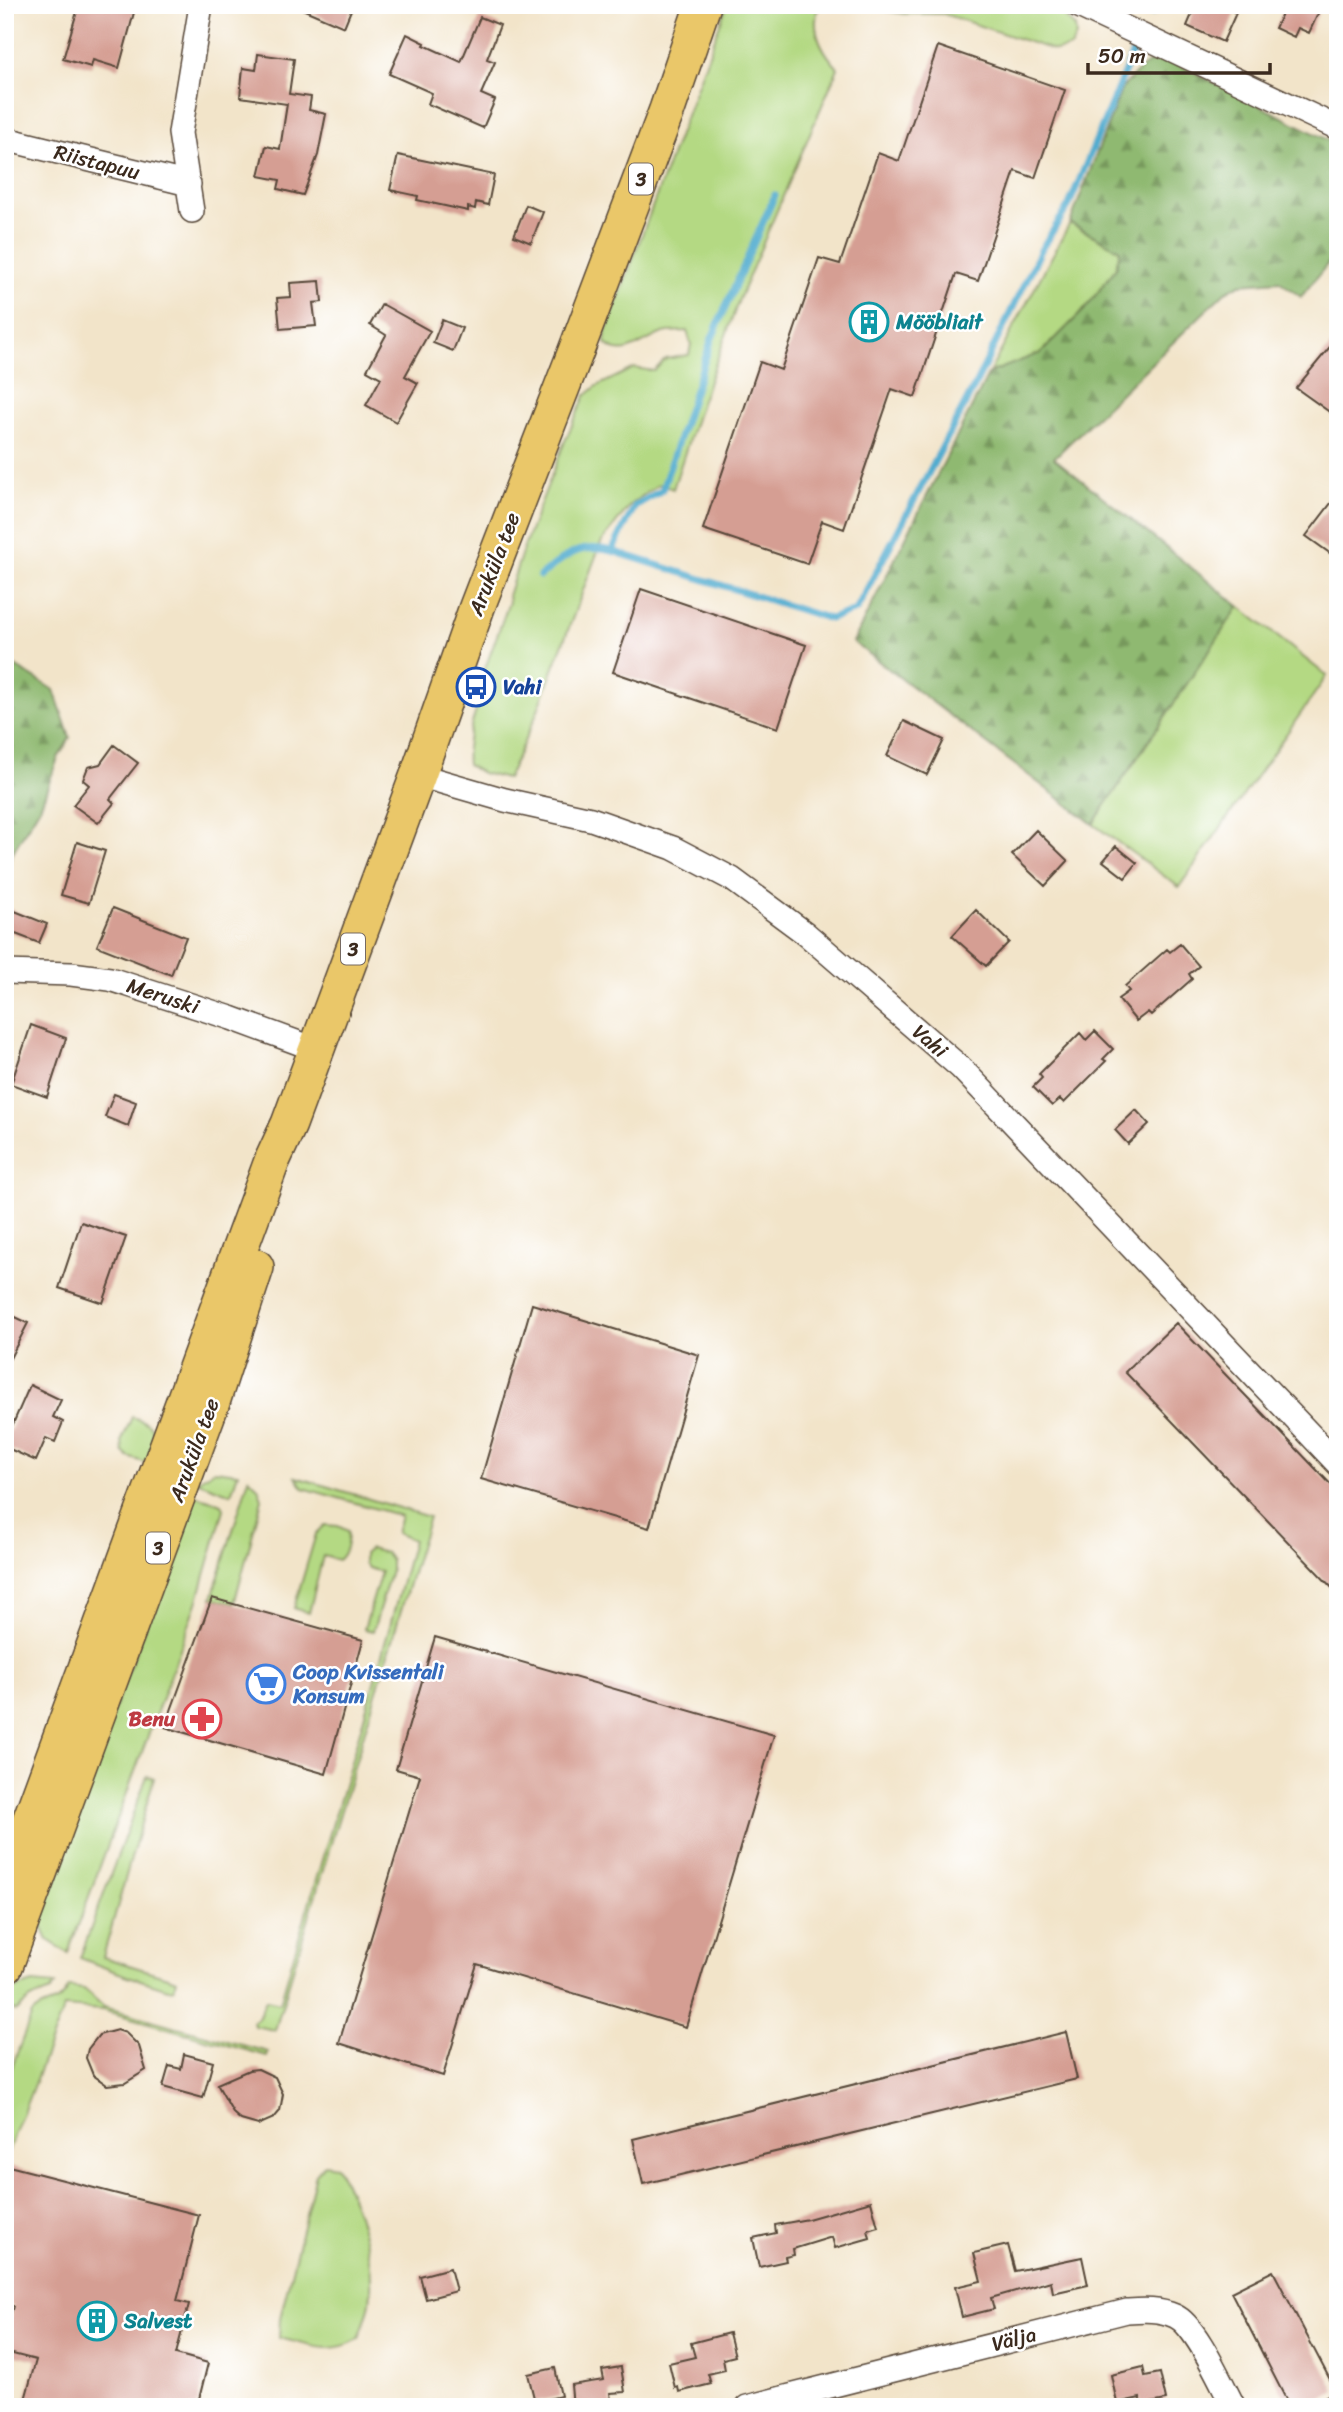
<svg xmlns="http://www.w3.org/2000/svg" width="1343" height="2412" viewBox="0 0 1343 2412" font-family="Sriracha,sans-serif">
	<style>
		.green { fill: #b4d983; stroke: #788250; stroke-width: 2 }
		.forest { fill: url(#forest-firs); stroke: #657248; stroke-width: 2 }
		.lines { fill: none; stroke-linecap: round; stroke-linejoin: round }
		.stream { stroke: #51accf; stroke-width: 7 }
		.building { fill: #d59e93 }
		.minor-casing { stroke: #564638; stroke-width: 26 }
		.highway-casing { stroke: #564638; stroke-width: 38 }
		.minor { stroke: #fff; stroke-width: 23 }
		.highway { stroke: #eac769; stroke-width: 35 }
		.labels { text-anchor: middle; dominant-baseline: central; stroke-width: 5; stroke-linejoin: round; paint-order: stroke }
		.shield { fill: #fff; stroke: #766a62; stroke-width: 2 }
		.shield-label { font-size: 19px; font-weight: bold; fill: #3b2a1e }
		.street-label { font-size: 21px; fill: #3b2a1e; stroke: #fff }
		.culture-label { font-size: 21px; font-weight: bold; fill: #0d838f; stroke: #fff; text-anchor: start }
		.transit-label { font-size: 21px; font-weight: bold; fill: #164399; stroke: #fff; text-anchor: start }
		.shop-label { font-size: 21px; font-weight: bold; fill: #366cbe; stroke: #fff; text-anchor: start }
		.health-label { font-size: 21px; font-weight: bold; fill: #be3a42; stroke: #fff; text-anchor: end }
	</style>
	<defs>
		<pattern id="forest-firs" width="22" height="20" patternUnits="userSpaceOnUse" patternTransform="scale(1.75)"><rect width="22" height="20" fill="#8fb971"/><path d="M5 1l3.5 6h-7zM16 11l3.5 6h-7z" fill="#76975c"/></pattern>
	</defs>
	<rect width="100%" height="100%" fill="#fff"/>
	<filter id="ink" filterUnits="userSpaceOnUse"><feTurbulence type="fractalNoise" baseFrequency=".0143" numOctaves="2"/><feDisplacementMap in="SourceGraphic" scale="14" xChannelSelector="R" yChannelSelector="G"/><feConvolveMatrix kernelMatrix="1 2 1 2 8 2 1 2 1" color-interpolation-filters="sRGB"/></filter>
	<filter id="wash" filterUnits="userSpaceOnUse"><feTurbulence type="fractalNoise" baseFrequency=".00686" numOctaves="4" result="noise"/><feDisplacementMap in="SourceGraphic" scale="28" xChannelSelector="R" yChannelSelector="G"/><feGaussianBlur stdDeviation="1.57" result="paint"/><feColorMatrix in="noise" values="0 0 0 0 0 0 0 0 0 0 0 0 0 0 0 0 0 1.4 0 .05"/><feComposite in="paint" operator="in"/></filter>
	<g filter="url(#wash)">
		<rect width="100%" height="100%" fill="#f2e4c9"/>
		<path class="green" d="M727,5H819C810,29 822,51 838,68L740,297L701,403L673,489L659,484L631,504L601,543L534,720L507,779L482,773L467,765C464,737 477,707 488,681L482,677L509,602L508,596L523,549L565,441L585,396L597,386L634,368L654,371L666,359L689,355L691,344L687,331C679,332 670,331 663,333C643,340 623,362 605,343L606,332Z
			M1044,5L1064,16L1075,27L1076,36L1071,47L1056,51L944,14H906L853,6Z
			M1070,223L1120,250L1116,268L1085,309L1041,353L989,373Z
			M1239,606L1327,676L1179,887L1093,824Z
			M132,1417C162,1425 156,1439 149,1464L128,1457L123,1452L122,1440Z
			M215,1470L238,1473L231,1494L196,1481Z
			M296,1477L429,1517L275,2030L254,2026L253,2022L258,2018L266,2000L280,2003C324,1849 373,1696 413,1540L396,1533L401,1516L303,1488Z
			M249,1478L258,1487L262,1499L234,1604L212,1598Z
			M194,1495L222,1504L224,1509L197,1603L68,1953L48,1940L37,1916Z
			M325,1525L338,1526L348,1531C348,1541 347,1553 338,1560L323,1556L309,1613L294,1608L316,1534Z
			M370,1549L386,1553L391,1561V1570L373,1631L364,1629L381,1572L368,1568L364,1564V1554Z
			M147,1776L154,1778L103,1957L177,1980L174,1988L168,1989L116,1972L80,1958Z
			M33,1983L55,1985L51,1991C33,1998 31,1997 17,2011L5,2009V1998L12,1990Z
			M69,1987L84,1989L104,2007L268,2052L267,2056L102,2010L64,2007L5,2159V2085L32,2014C45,2000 59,2009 69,1987Z
			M324,2164L336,2166C357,2202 376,2259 370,2302C368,2315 363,2327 359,2339C329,2356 311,2345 279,2338L280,2318L316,2174Z"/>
		<path class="forest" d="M1157,58L1177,64L1338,145V251L1301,297L1279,281L1240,284L1224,293L1054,458L1239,606L1093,824L853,642L989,373L1041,353L1085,309L1116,268L1120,250L1070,223L1122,88L1141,68Z
			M5,666H15L54,690L70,738L58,758L41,805L11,855L5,883Z"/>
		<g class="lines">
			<path class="stream" d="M1152,13L1154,5
				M612,551L635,506L662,490L712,338L775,195
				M540,576C564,557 579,542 612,551L830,619L856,610L974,387L1042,248L1069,205L1133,52
				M5,2031L6,2030"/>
		</g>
		<g id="blocks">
			<path class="building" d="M79,5H136L119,68L93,60L91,67L63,59Z
				M293,5H353L344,27Z
				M1196,5H1220L1236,13L1223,42L1187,26Z
				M1286,5H1322L1309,33L1298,28L1294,37L1275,28Z
				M480,17L500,25L487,59L495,62L481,94L495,100L483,128L428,104L432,93L389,74L407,34L425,43L424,45L461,62Z
				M938,46L1065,90L1035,178L1015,171L978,281L956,274L915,397L892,389L844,529L822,521L807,564L703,529L760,362L781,370L819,258L840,264L878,153L899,161Z
				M258,54L294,59L289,94L311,97L309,110L326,114L318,155L303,195L278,189L280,180L259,176L266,146L280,149L287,104L240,97L243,68L256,70Z
				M398,155L494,175L488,205L476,202L475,209L468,207V211L417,200L418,196L390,190Z
				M526,205L543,212L531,243L514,236Z
				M320,281L322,302L313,303L316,326L280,329L277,298L291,297L290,283Z
				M382,304L430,331L405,376L418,383L396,422L366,405L381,378L367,370L386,335L370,325Z
				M442,320L462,328L453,351L433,343Z
				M1338,337V418L1296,388Z
				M1338,494V559L1306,536Z
				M641,589L806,645L778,728L613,672Z
				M904,721L944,740L927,775L887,756Z
				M114,745L138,763L110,799L114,803L98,823L73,805L89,785L83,780L88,767L100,764Z
				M1036,830L1068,861L1045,886L1012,855Z
				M77,842L105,851L89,903L61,895Z
				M1116,846L1137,863L1125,878L1103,861Z
				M5,907L47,924L39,943L5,930Z
				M113,908L186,937L171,975L97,946Z
				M976,910L1009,942L986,966L952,936Z
				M1180,944L1199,966L1189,974L1192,979L1151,1015L1148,1012L1136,1021L1118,999L1129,991L1125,986L1167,949L1170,952Z
				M31,1025L66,1038L47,1097L11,1084Z
				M1095,1031L1113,1049L1103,1059L1106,1061L1064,1103L1060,1099L1052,1106L1033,1087L1042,1078L1039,1074L1080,1033L1086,1040Z
				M114,1094L136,1102L128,1126L105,1117Z
				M1136,1110L1149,1124L1128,1144L1115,1130Z
				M81,1222L126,1237L103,1303L59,1288Z
				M532,1304L699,1355L649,1528L481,1479Z
				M5,1312L28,1323L5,1368Z
				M1176,1323L1338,1492V1594L1125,1372Z
				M30,1385L61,1400L53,1417L63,1422L55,1442L46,1438L36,1461L5,1447V1442Z
				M212,1598L363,1640L326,1774L165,1727Z
				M435,1637L774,1735L686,2027L477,1964L443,2076L339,2043L420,1776L396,1769Z
				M117,2030L126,2033L139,2046L146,2070L125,2083L107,2085L93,2075L86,2058L88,2049L99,2035Z
				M1066,2032L1077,2079L643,2184L633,2139Z
				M184,2054L213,2062L203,2098L163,2087L169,2066L181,2069Z
				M258,2069L275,2077L283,2094L280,2111L274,2118L258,2125L241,2120L234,2114L217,2084L249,2070Z
				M5,2165L199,2215L177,2301L189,2304L176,2354L208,2363L197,2407H23L36,2360L5,2352V2337L13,2306L5,2304Z
				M871,2201L878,2227L868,2230L870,2238L835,2248L832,2237L793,2249L794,2255L785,2257L786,2261L759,2267L753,2238L776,2233L775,2225L808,2219Z
				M1008,2245L1015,2271L1082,2257L1088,2285L1053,2293L1051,2281L991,2298L994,2309L962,2317L955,2287L981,2281L974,2253Z
				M450,2268L456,2291L426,2299L420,2276Z
				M1273,2271L1336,2391L1306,2407H1290L1231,2292Z
				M729,2333L735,2356L723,2359L725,2370L708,2374L711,2384L679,2392L678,2387L675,2388L669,2363L695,2357L691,2343Z
				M621,2367L625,2392L610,2393L612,2407H573L571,2385L604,2380L602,2370Z
				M1143,2367L1145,2376L1160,2373L1166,2400L1141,2405L1140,2398L1117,2403L1111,2375Z
				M555,2368L561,2396L535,2402L528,2374Z"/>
		</g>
	</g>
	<g filter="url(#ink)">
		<use href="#blocks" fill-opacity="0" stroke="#564638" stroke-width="2"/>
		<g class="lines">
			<defs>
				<path id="minor" d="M1077,5L1338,128
					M5,139L189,184
					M192,211L180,133L201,5
					M418,775L505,800L591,819L673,848L732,879L805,933L961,1068L1338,1464
					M5,972L71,974L110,979L231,1018L315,1049
					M747,2407L1127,2311C1144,2310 1159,2309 1175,2316C1196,2325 1222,2385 1234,2407"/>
				<path id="highway" d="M5,1889L272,1161L289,1124L418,775L477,607L576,351L667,110L703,5
					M5,1966L212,1402L256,1267"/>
			</defs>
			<use href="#minor" class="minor-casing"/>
			<use href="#highway" class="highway-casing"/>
			<use href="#minor" class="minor"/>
			<use href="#highway" class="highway"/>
		</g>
	</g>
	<defs>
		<symbol id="building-ring" viewBox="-11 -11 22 22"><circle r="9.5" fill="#fff" stroke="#0f9aa8" stroke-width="1.5"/><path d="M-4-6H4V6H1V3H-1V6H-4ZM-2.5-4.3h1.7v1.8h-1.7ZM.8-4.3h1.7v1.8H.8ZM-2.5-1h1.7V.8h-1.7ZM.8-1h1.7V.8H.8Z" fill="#0f9aa8"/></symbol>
		<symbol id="bus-ring" viewBox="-11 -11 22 22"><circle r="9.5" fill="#fff" stroke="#1a4fb4" stroke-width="1.5"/><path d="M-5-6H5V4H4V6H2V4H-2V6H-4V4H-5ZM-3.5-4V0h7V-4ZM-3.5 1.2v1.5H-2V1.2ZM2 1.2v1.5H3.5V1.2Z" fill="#1a4fb4"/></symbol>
		<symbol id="supermarket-ring" viewBox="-11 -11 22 22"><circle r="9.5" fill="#fff" stroke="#3f7fe0" stroke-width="1.5"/><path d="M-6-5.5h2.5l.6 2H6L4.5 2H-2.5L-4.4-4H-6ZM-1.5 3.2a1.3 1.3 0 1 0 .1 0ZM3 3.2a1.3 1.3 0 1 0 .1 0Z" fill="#3f7fe0"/></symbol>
		<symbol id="pharmacy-ring" viewBox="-11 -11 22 22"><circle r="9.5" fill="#fff" stroke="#e0444e" stroke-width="1.5"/><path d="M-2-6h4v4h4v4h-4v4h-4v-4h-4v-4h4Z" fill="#e0444e"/></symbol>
	</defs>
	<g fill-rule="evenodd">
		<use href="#building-ring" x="847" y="300" width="44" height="44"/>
		<use href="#bus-ring" x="454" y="665" width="44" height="44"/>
		<use href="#supermarket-ring" x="244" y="1662" width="44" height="44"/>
		<use href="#pharmacy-ring" x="180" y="1697" width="44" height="44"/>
		<use href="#building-ring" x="75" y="2299" width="44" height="44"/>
	</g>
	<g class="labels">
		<g class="shield">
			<rect x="629" y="163.5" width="24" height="31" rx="5"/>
			<rect x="341" y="933.5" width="24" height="31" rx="5"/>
			<rect x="146" y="1532.5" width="24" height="31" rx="5"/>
		</g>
		<g class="shield-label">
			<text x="641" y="179">3</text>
			<text x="353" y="949">3</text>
			<text x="158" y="1548">3</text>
		</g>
		<g class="street-label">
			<text transform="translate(97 162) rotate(14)">Riistapuu</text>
			<text transform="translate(494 564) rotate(-69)">Aruküla tee</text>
			<text transform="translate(163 996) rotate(18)">Meruski</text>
			<text transform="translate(930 1041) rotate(41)">Vahi</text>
			<text transform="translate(194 1450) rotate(-70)">Aruküla tee</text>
			<text transform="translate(1014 2339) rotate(-14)">Välja</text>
		</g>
		<g class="culture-label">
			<text x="896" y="322">Mööbliait</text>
			<text x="124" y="2321">Salvest</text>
		</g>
		<g class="transit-label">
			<text x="503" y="687">Vahi</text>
		</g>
		<g class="shop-label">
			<text x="293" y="1672">Coop Kvissentali<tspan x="293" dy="24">Konsum</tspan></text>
		</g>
		<g class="health-label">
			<text x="175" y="1719">Benu</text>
		</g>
	</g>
	<rect width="1343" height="2412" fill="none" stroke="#fff" stroke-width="28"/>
	<path d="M1088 63v10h182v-10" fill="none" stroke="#3b2a1e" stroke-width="3.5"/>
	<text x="1098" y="63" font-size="21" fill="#3b2a1e" stroke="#ffffff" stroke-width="5" paint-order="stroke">50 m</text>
</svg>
